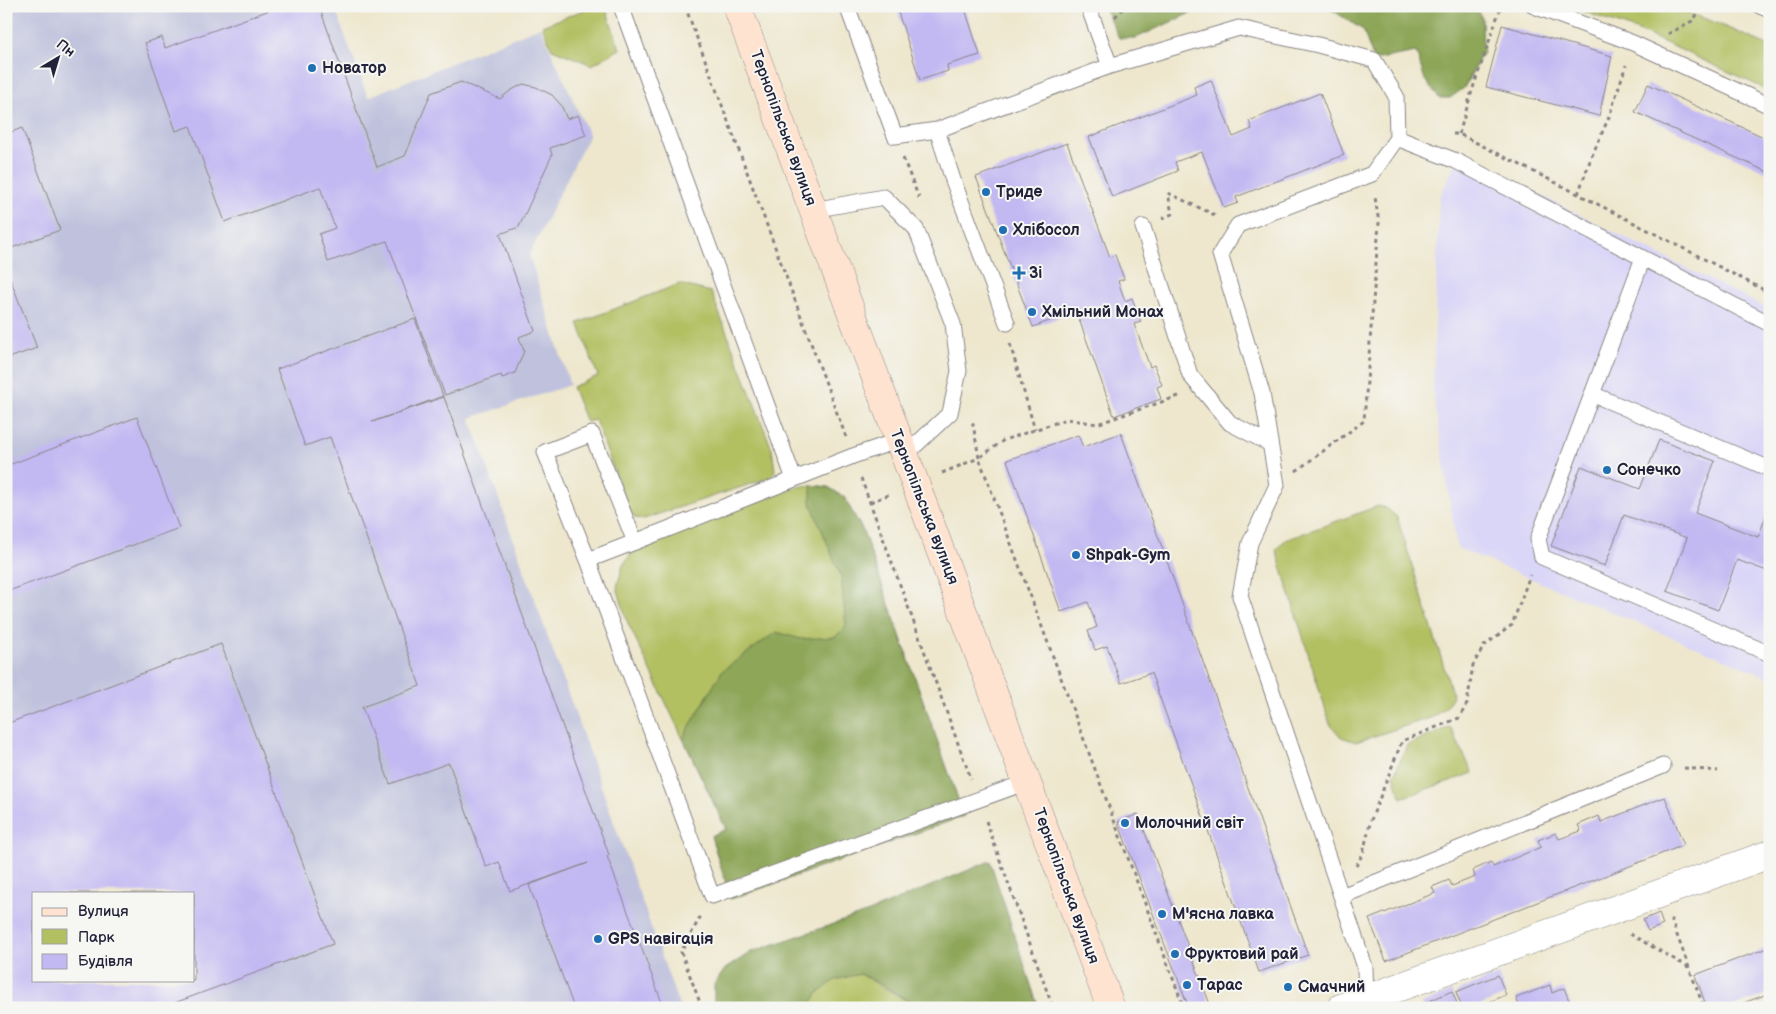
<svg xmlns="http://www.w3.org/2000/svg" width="1776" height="1014" viewBox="0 0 1776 1014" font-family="'Balsamiq Sans',sans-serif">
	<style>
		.built { fill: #dad6f7 }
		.industrial { fill: #c0c2dd; fill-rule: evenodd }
		.green { fill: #b2c062; stroke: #6a714e }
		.forest { fill: #8da658; stroke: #58644a }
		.building { fill: #c3b9f2; fill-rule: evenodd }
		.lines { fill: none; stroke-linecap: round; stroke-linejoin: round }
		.service-casing { stroke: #888484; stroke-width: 17 }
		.minor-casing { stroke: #888484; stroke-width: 29 }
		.secondary-casing { stroke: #888484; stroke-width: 29 }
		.path { stroke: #888484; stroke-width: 3; stroke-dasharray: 4 4; stroke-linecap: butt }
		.service { stroke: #fff; stroke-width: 15 }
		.minor { stroke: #fff; stroke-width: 28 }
		.secondary { stroke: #fee3d1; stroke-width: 28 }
		.poi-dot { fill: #1f6fb2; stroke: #f6f6f2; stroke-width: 2 }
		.labels { text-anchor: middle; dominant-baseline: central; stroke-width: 4; stroke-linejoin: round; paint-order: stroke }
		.poi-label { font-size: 16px; font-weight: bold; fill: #22223b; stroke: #f6f6f2; text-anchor: start }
		.street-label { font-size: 16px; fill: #22223b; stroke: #f6f6f2 }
	</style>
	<rect width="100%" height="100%" fill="#f6f6f2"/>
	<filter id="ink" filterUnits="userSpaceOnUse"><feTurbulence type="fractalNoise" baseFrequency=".02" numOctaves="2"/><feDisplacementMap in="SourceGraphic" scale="10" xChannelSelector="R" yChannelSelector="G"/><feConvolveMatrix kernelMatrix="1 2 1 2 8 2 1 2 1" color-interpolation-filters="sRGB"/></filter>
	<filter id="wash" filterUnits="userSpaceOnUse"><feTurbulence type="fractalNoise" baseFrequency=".0096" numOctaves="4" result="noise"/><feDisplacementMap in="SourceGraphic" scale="20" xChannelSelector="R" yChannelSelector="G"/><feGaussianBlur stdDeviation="1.12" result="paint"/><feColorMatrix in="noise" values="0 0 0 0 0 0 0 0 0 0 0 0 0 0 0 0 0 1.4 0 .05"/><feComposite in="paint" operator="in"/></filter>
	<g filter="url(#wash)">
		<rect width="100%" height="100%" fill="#eee7cd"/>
		<path class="built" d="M1460,155L1770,310V678L1457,548L1433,392L1439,198Z"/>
		<path class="industrial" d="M6,6H334L368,97L540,27L589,135L529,255L570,385L470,418L680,1008H6ZM34,893H194V980H34Z"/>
		<path class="green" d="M594,6H605L620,49L592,65L552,49L542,26Z
			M1568,6H1667L1709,20L1770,46V91L1644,33Z
			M679,284L711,292L772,449L775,471L769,478L644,519L635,518L629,510L595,420L586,422L572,387L598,376L578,323Z
			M811,485L828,487L844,497L863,531L964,816L731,899L711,836L726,829L627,621L617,587L623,565L635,548L788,488Z
			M1378,506L1386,508L1397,517L1453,696L1446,707L1433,717L1356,742L1341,737L1330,724L1276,550L1285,540Z
			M1450,727L1473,773L1401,798L1394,775L1407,745Z
			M860,974L920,1008H808L817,994L835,979Z"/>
		<path class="forest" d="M1103,6H1206L1136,38H1119Z
			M1326,6H1475L1482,18L1483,52L1464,88L1450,98H1439L1425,80L1416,52L1374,60L1363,30Z
			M811,485L828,487L844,497L863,531L964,816L731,899L711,836L726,829L683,738L722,671L776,632L801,639L835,637L846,626L841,577L811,504Z
			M990,861L1038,1006L1034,1008H920L886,987L860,974L835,980L817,994L808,1008H714V985L725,969L751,952L869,912Z"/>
		<g id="blocks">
			<path class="building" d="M281,6H319L377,167L405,156L431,93L461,82L500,99L510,91L523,84L536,87L552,95L561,105L567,119L578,115L586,135L550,148L552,155L519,227L500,234L535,331L519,337L524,351L515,373L502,378L501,375L445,395L387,241L328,262L319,234L335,228L320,187L225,222L190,126L176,131L145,43L162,37L165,48Z
				M896,6H964L980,55L947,65L948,71L920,80Z
				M1502,25L1612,56L1599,116L1486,87Z
				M1211,80L1233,137L1252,129L1249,121L1320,93L1344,155L1236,197L1238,203L1224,208L1202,152L1175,162L1178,171L1112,197L1089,137L1197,95L1194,87Z
				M1648,84L1770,140V173L1635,112Z
				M22,128L60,230L6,250V134Z
				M1067,143L1110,257L1115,255L1124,279L1118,281L1125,301L1132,298L1141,322L1134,324L1150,367L1154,365L1162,385L1157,387L1161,399L1114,416L1076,311L1033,327L976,177Z
				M6,268L37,348L6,359Z
				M415,319L443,396L372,422L444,397L609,855L607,856L664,1008H574L529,885L588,863L510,891L499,862L486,867L449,763L390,784L362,707L420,686L330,437L305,446L277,369Z
				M137,417L179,528L6,592V466Z
				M1121,433L1308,955L1259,972L1151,673L1121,683L1107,646L1095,650L1088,631L1097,627L1088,602L1061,612L1007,460L1078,435L1083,447Z
				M1659,440L1715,461L1695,513L1758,537L1770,506V572L1737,560L1718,610L1667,591L1687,538L1624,515L1605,566L1551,546L1581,466L1640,489Z
				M221,644L333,944L161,1008H6V724ZM34,893H194V980H34Z
				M1665,797L1684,845L1386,961L1369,919L1435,893L1432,887L1449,880L1452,886L1475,877L1473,870L1491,862L1493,867L1541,847L1538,840L1556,833L1559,839L1581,831L1578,825L1599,816L1601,822Z
				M1138,814L1211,1007L1189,1008L1118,822Z
				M1659,913L1663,925L1648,931L1643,920Z
				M1770,947V993L1730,1008H1707L1695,975Z
				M1498,975L1506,995L1474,1008H1462L1456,992Z
				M1550,985L1552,993L1564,988L1572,1008H1520L1516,998Z
				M1452,991L1459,1008H1423L1422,1004Z"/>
		</g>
	</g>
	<g filter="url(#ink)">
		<use href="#blocks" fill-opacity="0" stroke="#888484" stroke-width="1"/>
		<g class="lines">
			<defs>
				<path id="service" d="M621,6L794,479
					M847,6L895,136L937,130L1110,66L1088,6
					M1534,6L1633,43L1770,106
					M1760,6L1770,10
					M1110,66L1239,28L1318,45L1374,60L1396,96L1397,138L1372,174L1238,225L1220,254L1262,393L1277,485L1250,543L1240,596L1365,967L1366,999L1368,1004
					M937,130L953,180L1007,323
					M1397,138L1456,161L1770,324
					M813,210L884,197L916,229L953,324L959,371L950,413L905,455
					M1143,227L1190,375L1230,423L1270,444
					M1643,258L1538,539L1542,557L1770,654
					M1592,394L1770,469
					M899,440L853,456L635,542L592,434L545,452L588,560L712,896L1027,782
					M588,560L635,542
					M1342,896L1663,766"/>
				<path id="minor" d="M1341,1008L1770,854"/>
				<path id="secondary" d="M737,6L1111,1008"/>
			</defs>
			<use href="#service" class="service-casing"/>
			<use href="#minor" class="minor-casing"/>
			<use href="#secondary" class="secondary-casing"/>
			<path class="path" d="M685,6L846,437
				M1115,17L1125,6
				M1668,34L1694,20L1701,6
				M1453,134H1459L1578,194L1770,293
				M1459,134L1471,94L1501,6
				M903,158L919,198
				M1168,193L1217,216
				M1578,194L1591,158L1609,117L1626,65
				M1162,219L1172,214L1168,193
				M1010,344L1035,430
				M1179,396L1097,424L1067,419L1004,440L979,458L1184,1008
				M1296,471L1364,421L1379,223L1375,197
				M942,473L979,458L972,419
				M861,478L971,779
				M870,502L890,494
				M1684,768L1718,771
				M986,821L1053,1008
				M1356,866L1363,853L1371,820L1402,741L1459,718L1467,704L1473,665L1484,646L1512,625L1530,575
				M1671,919L1704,1008
				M1630,934L1688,967
				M702,1008L681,952L702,914"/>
			<use href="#service" class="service"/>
			<use href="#minor" class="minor"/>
			<use href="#secondary" class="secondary"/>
		</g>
	</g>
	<g class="poi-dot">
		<circle cx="312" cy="68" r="5"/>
		<circle cx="986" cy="192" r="5"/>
		<circle cx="1003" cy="230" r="5"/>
		<path d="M1016.5 265.5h5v5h5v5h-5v5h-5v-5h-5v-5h5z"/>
		<circle cx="1032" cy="312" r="5"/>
		<circle cx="1607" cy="470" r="5"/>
		<circle cx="1076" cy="555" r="5"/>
		<circle cx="1125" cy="823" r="5"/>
		<circle cx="1162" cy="914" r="5"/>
		<circle cx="598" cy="939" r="5"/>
		<circle cx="1175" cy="954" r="5"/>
		<circle cx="1187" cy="985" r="5"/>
		<circle cx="1288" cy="987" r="5"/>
	</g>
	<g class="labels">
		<g class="poi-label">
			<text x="322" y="68">Новатор</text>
			<text x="996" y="192">Триде</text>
			<text x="1013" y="230">Хлібосол</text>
			<text x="1029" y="273">3і</text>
			<text x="1042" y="312">Хмільний Монах</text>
			<text x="1617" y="470">Сонечко</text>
			<text x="1086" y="555">Shpak-Gym</text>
			<text x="1135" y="823">Молочний світ</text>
			<text x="1172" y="914">М'ясна лавка</text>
			<text x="608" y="939">GPS навігація</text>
			<text x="1185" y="954">Фруктовий рай</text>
			<text x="1197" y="985">Тарас</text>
			<text x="1298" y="987">Смачний</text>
		</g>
		<g class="street-label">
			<text transform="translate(783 128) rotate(70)">Тернопільська вулиця</text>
			<text transform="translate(924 507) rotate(69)">Тернопільська вулиця</text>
			<text transform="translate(1066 886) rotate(70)">Тернопільська вулиця</text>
		</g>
	</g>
	<rect width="1776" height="1014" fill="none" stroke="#f6f6f2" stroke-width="25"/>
	<rect x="32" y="892" width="162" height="90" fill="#f6f6f2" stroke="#a1a1a9"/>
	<rect x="42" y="908" width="25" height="8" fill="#fee3d1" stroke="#a1a1a9"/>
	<text x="78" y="916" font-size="15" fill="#22223b">Вулиця</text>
	<rect x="42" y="929" width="25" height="15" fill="#b2c062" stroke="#a1a1a9"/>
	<text x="78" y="942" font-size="15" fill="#22223b">Парк</text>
	<rect x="42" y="954" width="25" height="15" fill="#c3b9f2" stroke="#a1a1a9"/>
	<text x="78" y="966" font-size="15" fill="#22223b">Будівля</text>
	<g transform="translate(58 58) rotate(38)" stroke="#f6f6f2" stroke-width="4" paint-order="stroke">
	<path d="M0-4L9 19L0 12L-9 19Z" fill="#22223b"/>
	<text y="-8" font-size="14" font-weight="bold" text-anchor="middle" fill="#22223b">Пн</text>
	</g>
</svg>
